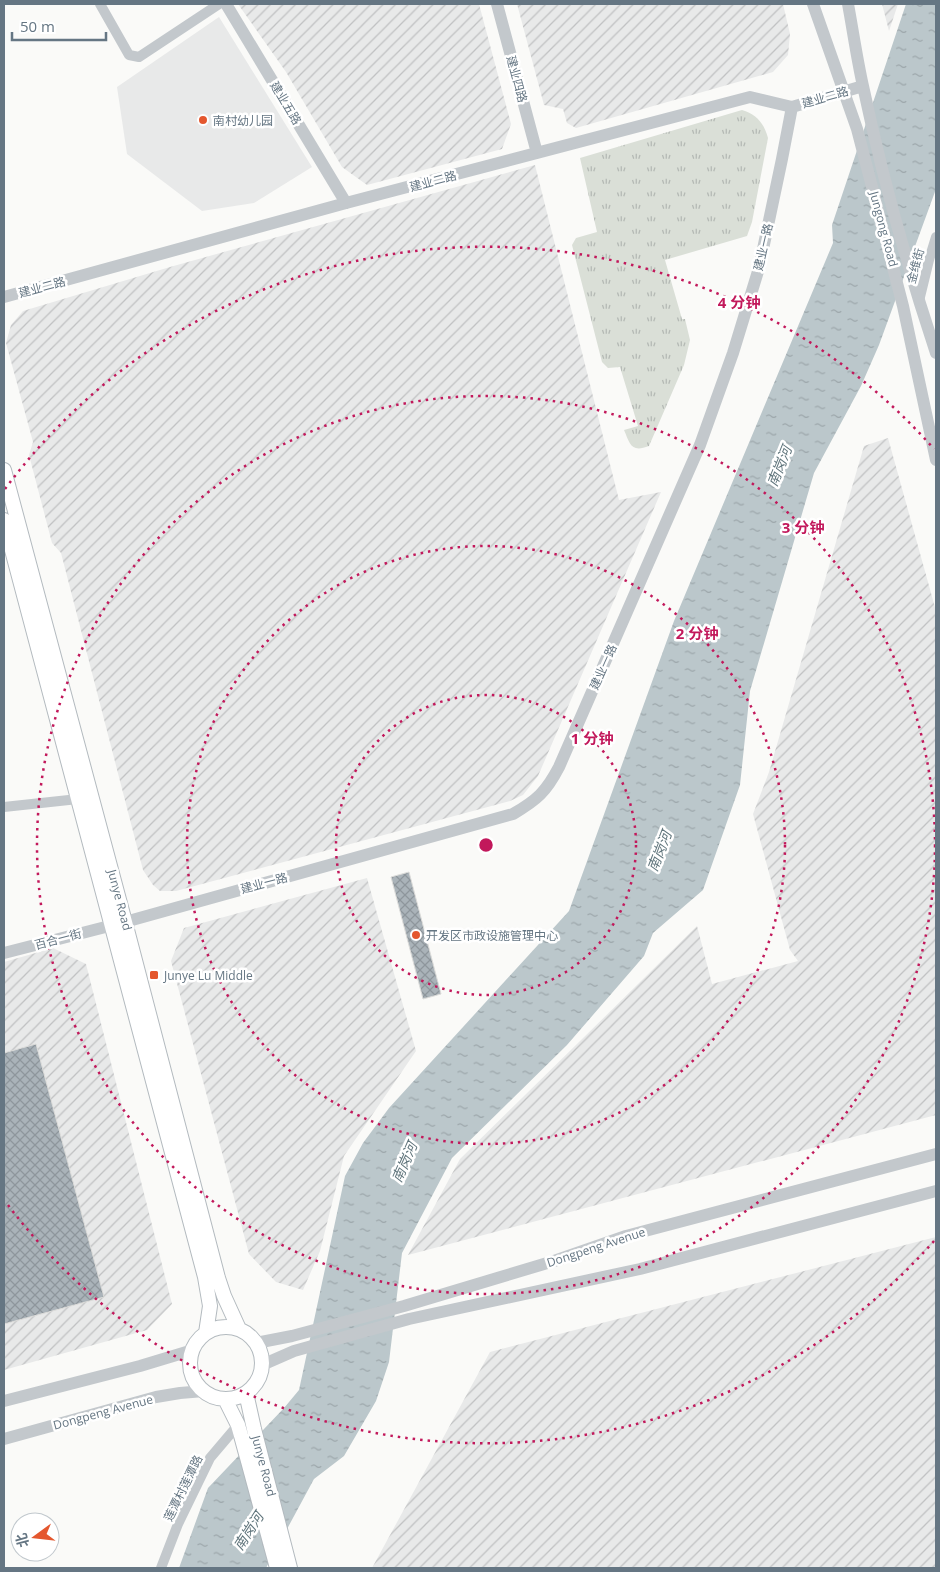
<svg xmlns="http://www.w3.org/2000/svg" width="940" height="1572" viewBox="0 0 940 1572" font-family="'Open Sans','Noto Sans SC',sans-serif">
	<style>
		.built { fill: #e8e9e9 }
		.industrial { fill: url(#industrial-furrows) }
		.grass { fill: url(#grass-tufts) }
		.water { fill: url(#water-ripples) }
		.building { fill: url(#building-cross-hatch); stroke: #dcdcda }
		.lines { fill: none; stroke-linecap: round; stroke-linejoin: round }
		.secondary-casing { stroke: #b3babf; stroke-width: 16 }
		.minor { stroke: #c3c8cc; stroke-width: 10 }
		.tertiary { stroke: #c3c8cc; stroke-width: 12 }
		.secondary { stroke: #fff; stroke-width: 14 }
		.ring { fill: none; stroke: #c2185b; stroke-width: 2.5; stroke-dasharray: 2.5 5 }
		.poi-dot { fill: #e4572e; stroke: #fff; stroke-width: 2 }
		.labels { text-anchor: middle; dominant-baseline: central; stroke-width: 5; stroke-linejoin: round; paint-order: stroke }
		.street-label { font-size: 12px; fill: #657683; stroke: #fff }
		.poi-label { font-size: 12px; fill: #657683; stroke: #fff; text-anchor: start }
		.water-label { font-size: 14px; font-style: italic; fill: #60757c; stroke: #fff }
		.centre { fill: #c2185b; stroke: #fff; stroke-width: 2.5 }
		.ring-label { font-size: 15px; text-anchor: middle; font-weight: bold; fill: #c2185b; stroke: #fff; stroke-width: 5; stroke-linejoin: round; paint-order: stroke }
	</style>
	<defs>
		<pattern id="industrial-furrows" width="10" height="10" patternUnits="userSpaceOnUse" patternTransform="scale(1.25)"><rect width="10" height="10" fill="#e8e9e9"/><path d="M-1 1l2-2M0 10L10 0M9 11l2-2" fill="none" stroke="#c0c1c2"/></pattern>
		<pattern id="grass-tufts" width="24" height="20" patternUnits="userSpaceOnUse" patternTransform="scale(1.25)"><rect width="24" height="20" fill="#dadfd7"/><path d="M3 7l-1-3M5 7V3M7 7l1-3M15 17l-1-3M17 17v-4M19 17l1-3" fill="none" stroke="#b4b9b4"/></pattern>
		<pattern id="water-ripples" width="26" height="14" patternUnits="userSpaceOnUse" patternTransform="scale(1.25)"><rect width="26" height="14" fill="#bbc7cb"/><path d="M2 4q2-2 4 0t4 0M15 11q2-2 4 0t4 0" fill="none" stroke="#9ca6aa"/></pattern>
		<pattern id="building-cross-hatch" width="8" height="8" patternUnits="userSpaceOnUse" patternTransform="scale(1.25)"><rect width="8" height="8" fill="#aab3b9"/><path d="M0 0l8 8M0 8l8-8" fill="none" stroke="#8e969c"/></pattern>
	</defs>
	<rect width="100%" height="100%" fill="#fafaf8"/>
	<path class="built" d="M219,17L312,167L254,203L202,211L127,154L117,87Z"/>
	<path class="industrial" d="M238,4H479L511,124L502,149L367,185L342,167L286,72Z
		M517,4H783L790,34L788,55L773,72L576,128L567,123L563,109L544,105Z
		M882,4H898L889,31Z
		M535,165L619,500L661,492L538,776L523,795L510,801L176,891H160L153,885L143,870L61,553L52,543L29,455L33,442L6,343L11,325L23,311L170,267Z
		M888,438L936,611V1115L408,1255L460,1159L697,926L712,984L798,961L790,950L753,814L769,772L864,446Z
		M367,878L416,1051L344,1156L320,1251L303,1290L276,1282L249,1254L171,961L184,928Z
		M53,948L86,964L172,1304L147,1330L4,1370V962Z
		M936,1237V1568H372L490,1352Z"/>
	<path class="grass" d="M742,110C756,114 764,123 768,138L752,222L747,236L665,260L682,319H685L690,340L684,365L649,446C631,453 630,444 624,430L638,426L620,367L608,368L602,362L572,245L576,238L597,232L580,158Z"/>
	<path class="water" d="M906,4H936V189L879,345L861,386L814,473L750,691L740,785L703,890L653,933L644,956L567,1045L452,1158L402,1253L389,1362L376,1401L344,1456L314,1479L266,1568H179L208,1488L284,1408L299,1390L345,1176L363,1143L389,1108L569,911L674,621L833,243L832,225Z"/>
	<path class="building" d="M409,872L441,994L423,999L391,877Z
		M36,1044L104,1297L4,1324V1053Z"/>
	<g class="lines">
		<defs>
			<path id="secondary" d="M4,470L125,922L218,1278L224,1296L239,1329
				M4,520L205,1277L210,1306L206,1333
				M190 1363a36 36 0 1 1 72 0a36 36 0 1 1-72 0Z
				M246,1393L254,1429L290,1568
				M225,1399L238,1425L242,1439L277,1568"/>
		</defs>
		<use href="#secondary" class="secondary-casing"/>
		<path class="minor" d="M100,4L129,55L139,57L219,4
			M919,301L929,260L936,237
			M4,807L78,799
			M161,1568L178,1524L210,1458L238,1425"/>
		<path class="tertiary" d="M226,4L346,203
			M497,4L537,153
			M813,4L857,129L903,306L936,460
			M848,4C853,31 857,59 863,86C882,176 907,266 936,353
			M4,297L346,203L750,97L792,107L863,86
			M4,953L125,922L513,814C537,800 546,792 559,767L700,445L733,353L759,268L782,159L792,107
			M256,1343L292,1336L404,1306L554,1261L626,1236L936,1154
			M262,1365L294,1351L409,1319L640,1269L936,1191
			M4,1401L140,1366L193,1350
			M4,1439L156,1397L180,1393L204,1391"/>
		<use href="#secondary" class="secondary"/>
	</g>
	<g class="ring">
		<circle cx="486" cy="845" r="150"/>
		<circle cx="486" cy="845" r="299"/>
		<circle cx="486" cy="845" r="449"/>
		<path d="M934 1241A598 598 0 0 1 5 1201M5 489A598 598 0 0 1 934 449"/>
	</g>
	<g class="poi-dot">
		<circle cx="203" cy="120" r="5"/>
		<circle cx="416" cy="935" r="5"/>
		<rect x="149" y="970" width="10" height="10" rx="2.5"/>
	</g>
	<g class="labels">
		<g class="street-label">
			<text transform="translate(517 79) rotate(75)">建业四路</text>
			<text transform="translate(825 97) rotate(-16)">建业二路</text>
			<text transform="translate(286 103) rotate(59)">建业五路</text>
			<text transform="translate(433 181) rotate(-15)">建业二路</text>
			<text transform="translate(884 229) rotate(75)">Jungong Road</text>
			<text transform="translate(763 247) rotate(-77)">建业一路</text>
			<text transform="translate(915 266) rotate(-75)">金维街</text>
			<text transform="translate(42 287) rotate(-15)">建业二路</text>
			<text transform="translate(603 667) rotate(-66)">建业一路</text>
			<text transform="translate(264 883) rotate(-15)">建业一路</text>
			<text transform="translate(120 900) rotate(75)">Junye Road</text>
			<text transform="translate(58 939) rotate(-15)">百合一街</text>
			<text transform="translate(596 1247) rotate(-18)">Dongpeng Avenue</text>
			<text transform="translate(103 1412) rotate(-15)">Dongpeng Avenue</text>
			<text transform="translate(264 1466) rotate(75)">Junye Road</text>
			<text transform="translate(183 1488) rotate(-64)">莲潭村莲潭路</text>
		</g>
		<g class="poi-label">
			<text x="213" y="120">南村幼儿园</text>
			<text x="426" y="935">开发区市政设施管理中心</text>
			<text x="164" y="975">Junye Lu Middle</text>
		</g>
		<g class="water-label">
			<text transform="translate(779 466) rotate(-68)">南岗河</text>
			<text transform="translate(659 851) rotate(-69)">南岗河</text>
			<text transform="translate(404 1162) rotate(-66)">南岗河</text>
			<text transform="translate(248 1531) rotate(-57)">南岗河</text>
		</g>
	</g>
	<circle cx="486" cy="845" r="8" class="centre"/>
	<g class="ring-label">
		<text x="739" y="308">4 分钟</text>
		<text x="803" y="533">3 分钟</text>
		<text x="697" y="639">2 分钟</text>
		<text x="592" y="744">1 分钟</text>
	</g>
	<rect width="940" height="1572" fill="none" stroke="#657683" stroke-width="10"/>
	<g transform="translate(35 1537) rotate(255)"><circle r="24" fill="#ffffff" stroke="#c1c8cd"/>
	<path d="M0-4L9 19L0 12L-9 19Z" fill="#e4572e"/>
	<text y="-8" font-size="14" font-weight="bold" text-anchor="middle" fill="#657683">北</text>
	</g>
	<path d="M12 32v8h94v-8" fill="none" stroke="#657683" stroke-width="2.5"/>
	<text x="20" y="32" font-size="15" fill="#657683" stroke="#ffffff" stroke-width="4" paint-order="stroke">50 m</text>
</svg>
